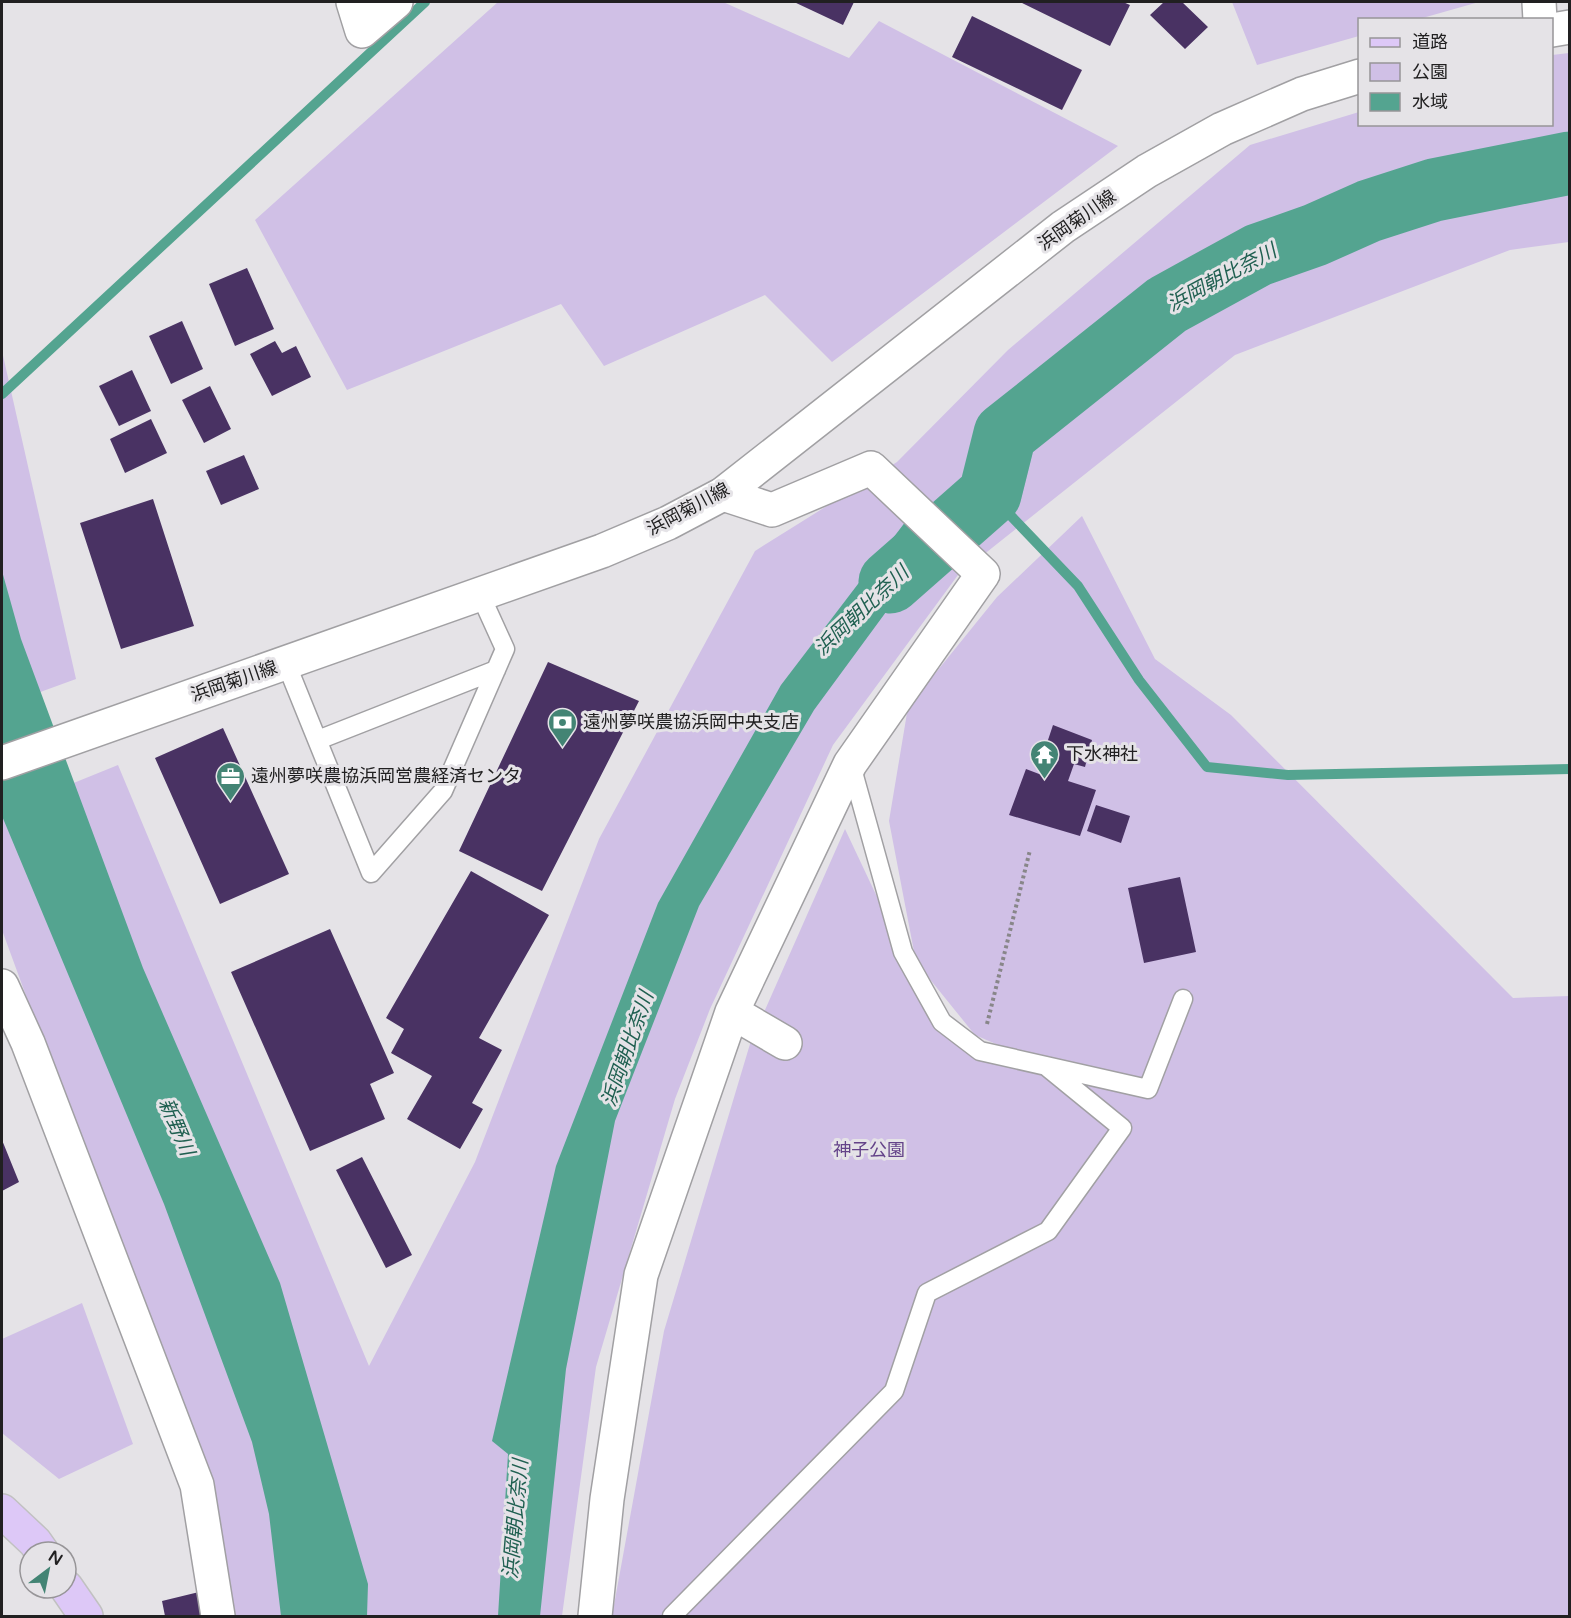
<svg xmlns="http://www.w3.org/2000/svg" width="1571" height="1618" viewBox="0 0 1571 1618" font-family="'Varela Round','Noto Sans JP',sans-serif">
	<style>
		.green { fill: #d0c0e6 }
		.water { fill: #54a490 }
		.lines { fill: none; stroke-linecap: round; stroke-linejoin: round }
		.stream { stroke: #54a490; stroke-width: 10 }
		.river { stroke: #54a490; stroke-width: 63 }
		.building { fill: #493263 }
		.service-casing { stroke: #a1a0a3; stroke-width: 21 }
		.minor-casing { stroke: #a1a0a3; stroke-width: 36 }
		.tertiary-casing { stroke: #a1a0a3; stroke-width: 36 }
		.secondary-casing { stroke: #a1a0a3; stroke-width: 36 }
		.primary-casing { stroke: #c1c1c1; stroke-width: 36 }
		.path { stroke: #888689; stroke-width: 4; stroke-dasharray: 3 3; stroke-linecap: butt }
		.service { stroke: #fff; stroke-width: 18 }
		.minor { stroke: #fff; stroke-width: 33 }
		.tertiary { stroke: #fff; stroke-width: 33 }
		.secondary { stroke: #fff; stroke-width: 33 }
		.primary { stroke: #ddc8f7; stroke-width: 33 }
		.labels { text-anchor: middle; dominant-baseline: central; stroke-width: 6; stroke-linejoin: round; paint-order: stroke }
		.street-label { font-size: 18px; fill: #212021; stroke: #e5e3e7 }
		.poi-label { font-size: 18px; fill: #212021; stroke: #e5e3e7; text-anchor: start }
		.park-label { font-size: 18px; fill: #644389; stroke: #e5e3e7 }
		.water-label { font-size: 20px; font-style: italic; fill: #206051; stroke: #e5e3e7 }
	</style>
	<rect width="100%" height="100%" fill="#e5e3e7"/>
	<path class="green" d="M498,2H723L849,58L879,21L1118,146L832,362L765,295L604,366L561,304L347,390L255,220Z
		M1232,2H1479L1419,19L1360,20L1359,36L1257,65Z
		M1569,53V242L1510,250L1235,355L958,575L833,745L710,1009L675,1099L596,1367L562,1616H227L187,1436L2,930V812L118,765L369,1366L475,1162L599,839L755,551L897,462L1008,350L1250,145L1359,112L1360,124H1552V55Z
		M2,351L76,679L2,706Z
		M1082,516L1155,659L1231,715L1513,998L1569,996V1616H612L664,1331L750,1044L845,829L903,952L942,1022L980,1051L1042,1064L975,1035L916,962L889,821L908,707L997,597Z
		M82,1303L133,1444L59,1479L2,1433V1339Z"/>
	<path class="water" d="M906,521L933,548L814,710L699,906L615,1121L566,1369L540,1616H498L508,1454L492,1441L556,1166L658,903L781,685Z
		M2,571L21,639L143,968L280,1283L368,1584L367,1616H281L269,1514L252,1442L164,1204L2,816Z"/>
	<g class="lines">
		<path class="stream" d="M2,394L425,2
			M990,494L1078,586L1139,680L1207,767L1288,775L1570,769"/>
		<path class="river" d="M890,582L990,494L1005,434L1167,305L1258,255L1315,235L1369,211L1434,190L1570,163"/>
	</g>
	<path class="building" d="M794,2H854L843,25Z
		M1020,2H1123L1130,5L1110,46Z
		M1164,2H1182L1208,27L1185,49L1150,15Z
		M972,16L1082,70L1062,110L952,57Z
		M247,268L274,329L235,346L209,284Z
		M182,321L203,369L171,384L149,336Z
		M275,341L282,353L296,346L311,377L272,396L250,354Z
		M132,370L151,411L119,426L99,386Z
		M210,386L231,429L204,443L182,400Z
		M151,419L167,453L125,473L110,439Z
		M244,455L259,489L221,505L206,471Z
		M153,499L194,626L121,649L80,523Z
		M548,662L639,701L542,891L459,851Z
		M1053,725L1092,740L1085,767L1074,764L1068,781L1096,790L1080,836L1009,815L1026,769L1047,777L1054,761L1042,758Z
		M223,728L289,874L220,904L155,758Z
		M1096,805L1130,816L1121,843L1087,831Z
		M471,871L549,915L479,1038L502,1050L472,1103L483,1109L460,1149L407,1119L432,1076L391,1053L404,1029L386,1018Z
		M1180,877L1196,952L1144,963L1128,888Z
		M330,929L394,1073L370,1084L385,1119L310,1151L231,972Z
		M2,1140L19,1182L2,1191Z
		M362,1157L412,1255L386,1268L336,1170Z
		M199,1592L204,1616H165L162,1601Z"/>
	<g class="lines">
		<defs>
			<path id="service" d="M286,663L371,873L443,791L505,649L480,594
				M318,740L496,670
				M851,765L903,952L942,1022L980,1051L1148,1089L1183,999
				M672,1616L894,1391L927,1293L1048,1231L1122,1128L1046,1066"/>
			<path id="minor" d="M353,2L362,31L396,2
				M2,986L28,1043L197,1485L218,1616
				M732,1012L785,1043
				M595,1616L607,1499L641,1275L732,1012L850,764L983,574L871,468L772,510L723,494"/>
			<path id="tertiary" d="M1539,2L1540,20"/>
			<path id="secondary" d="M1552,30L1570,27
				M2,763L602,551L668,523L723,494L1063,227L1147,171L1222,129L1302,94L1360,76"/>
			<path id="primary" d="M2,1511L35,1542L42,1552
				M66,1587L86,1616"/>
		</defs>
		<use href="#service" class="service-casing"/>
		<use href="#minor" class="minor-casing"/>
		<use href="#tertiary" class="tertiary-casing"/>
		<use href="#secondary" class="secondary-casing"/>
		<use href="#primary" class="primary-casing"/>
		<path class="path" d="M987,1024L1030,850"/>
		<use href="#service" class="service"/>
		<use href="#minor" class="minor"/>
		<use href="#tertiary" class="tertiary"/>
		<use href="#secondary" class="secondary"/>
		<use href="#primary" class="primary"/>
	</g>
	<defs>
		<symbol id="bank-pin" viewBox="-11 -11 22 30"><path d="M0 17L-7.5 6A9.5 9.5 0 1 1 7.5 6Z" fill="#438474" stroke="#e5e3e7"/><path d="M-6-4H6V4H-6ZM0-2.3a2.3 2.3 0 1 0 0 4.6a2.3 2.3 0 1 0 0-4.6Z" fill="#fff"/></symbol>
		<symbol id="temple-pin" viewBox="-11 -11 22 30"><path d="M0 17L-7.5 6A9.5 9.5 0 1 1 7.5 6Z" fill="#438474" stroke="#e5e3e7"/><path d="M0-6L5-2H3V0L6.5 2.5H4V6H1.5V3h-3V6H-4V2.5H-6.5L-3 0V-2H-5Z" fill="#fff"/></symbol>
		<symbol id="office-pin" viewBox="-11 -11 22 30"><path d="M0 17L-7.5 6A9.5 9.5 0 1 1 7.5 6Z" fill="#438474" stroke="#e5e3e7"/><path d="M-6-3h4V-5.5h4V-3h4V5H-6ZM-1-4.5V-3h2v-1.5ZM-6 0V1H6V0Z" fill="#fff"/></symbol>
	</defs>
	<g fill-rule="evenodd">
		<use href="#bank-pin" x="546" y="706" width="33" height="45"/>
		<use href="#temple-pin" x="1028" y="738" width="33" height="45"/>
		<use href="#office-pin" x="214" y="760" width="33" height="45"/>
	</g>
	<g class="labels">
		<g class="street-label">
			<text transform="translate(1077 220) rotate(-35)">浜岡菊川線</text>
			<text transform="translate(688 509) rotate(-28)">浜岡菊川線</text>
			<text transform="translate(234 681) rotate(-19)">浜岡菊川線</text>
		</g>
		<g class="poi-label">
			<text x="583" y="722">遠州夢咲農協浜岡中央支店</text>
			<text x="1066" y="754">下水神社</text>
			<text x="251" y="776">遠州夢咲農協浜岡営農経済センタ</text>
		</g>
		<g class="park-label">
			<text x="869" y="1150">神子公園</text>
		</g>
		<g class="water-label">
			<text transform="translate(1222 278) rotate(-28)">浜岡朝比奈川</text>
			<text transform="translate(862 611) rotate(-43)">浜岡朝比奈川</text>
			<text transform="translate(628 1049) rotate(-71)">浜岡朝比奈川</text>
			<text transform="translate(176 1127) rotate(67)">新野川</text>
			<text transform="translate(516 1519) rotate(-85)">浜岡朝比奈川</text>
		</g>
	</g>
	<rect width="1571" height="1618" fill="none" stroke="#212021" stroke-width="6"/>
	<rect x="1358" y="18" width="195" height="108" fill="#e5e3e7" stroke="#979598" stroke-width="1.5"/>
	<rect x="1370" y="38" width="30" height="9" fill="#ddc8f7" stroke="#979598" stroke-width="1.5"/>
	<text x="1412" y="48" font-size="18" fill="#212021">道路</text>
	<rect x="1370" y="63" width="30" height="18" fill="#d0c0e6" stroke="#979598" stroke-width="1.5"/>
	<text x="1412" y="78" font-size="18" fill="#212021">公園</text>
	<rect x="1370" y="93" width="30" height="18" fill="#54a490" stroke="#979598" stroke-width="1.5"/>
	<text x="1412" y="108" font-size="18" fill="#212021">水域</text>
	<g transform="translate(48 1570) rotate(32)"><circle r="28" fill="#e5e3e7" stroke="#979598" stroke-width="1.5"/>
	<path d="M0-4.5L10 22L0 15L-10 22Z" fill="#438474"/>
	<text y="-9" font-size="16" font-weight="bold" text-anchor="middle" fill="#212021">N</text>
	</g>
</svg>
